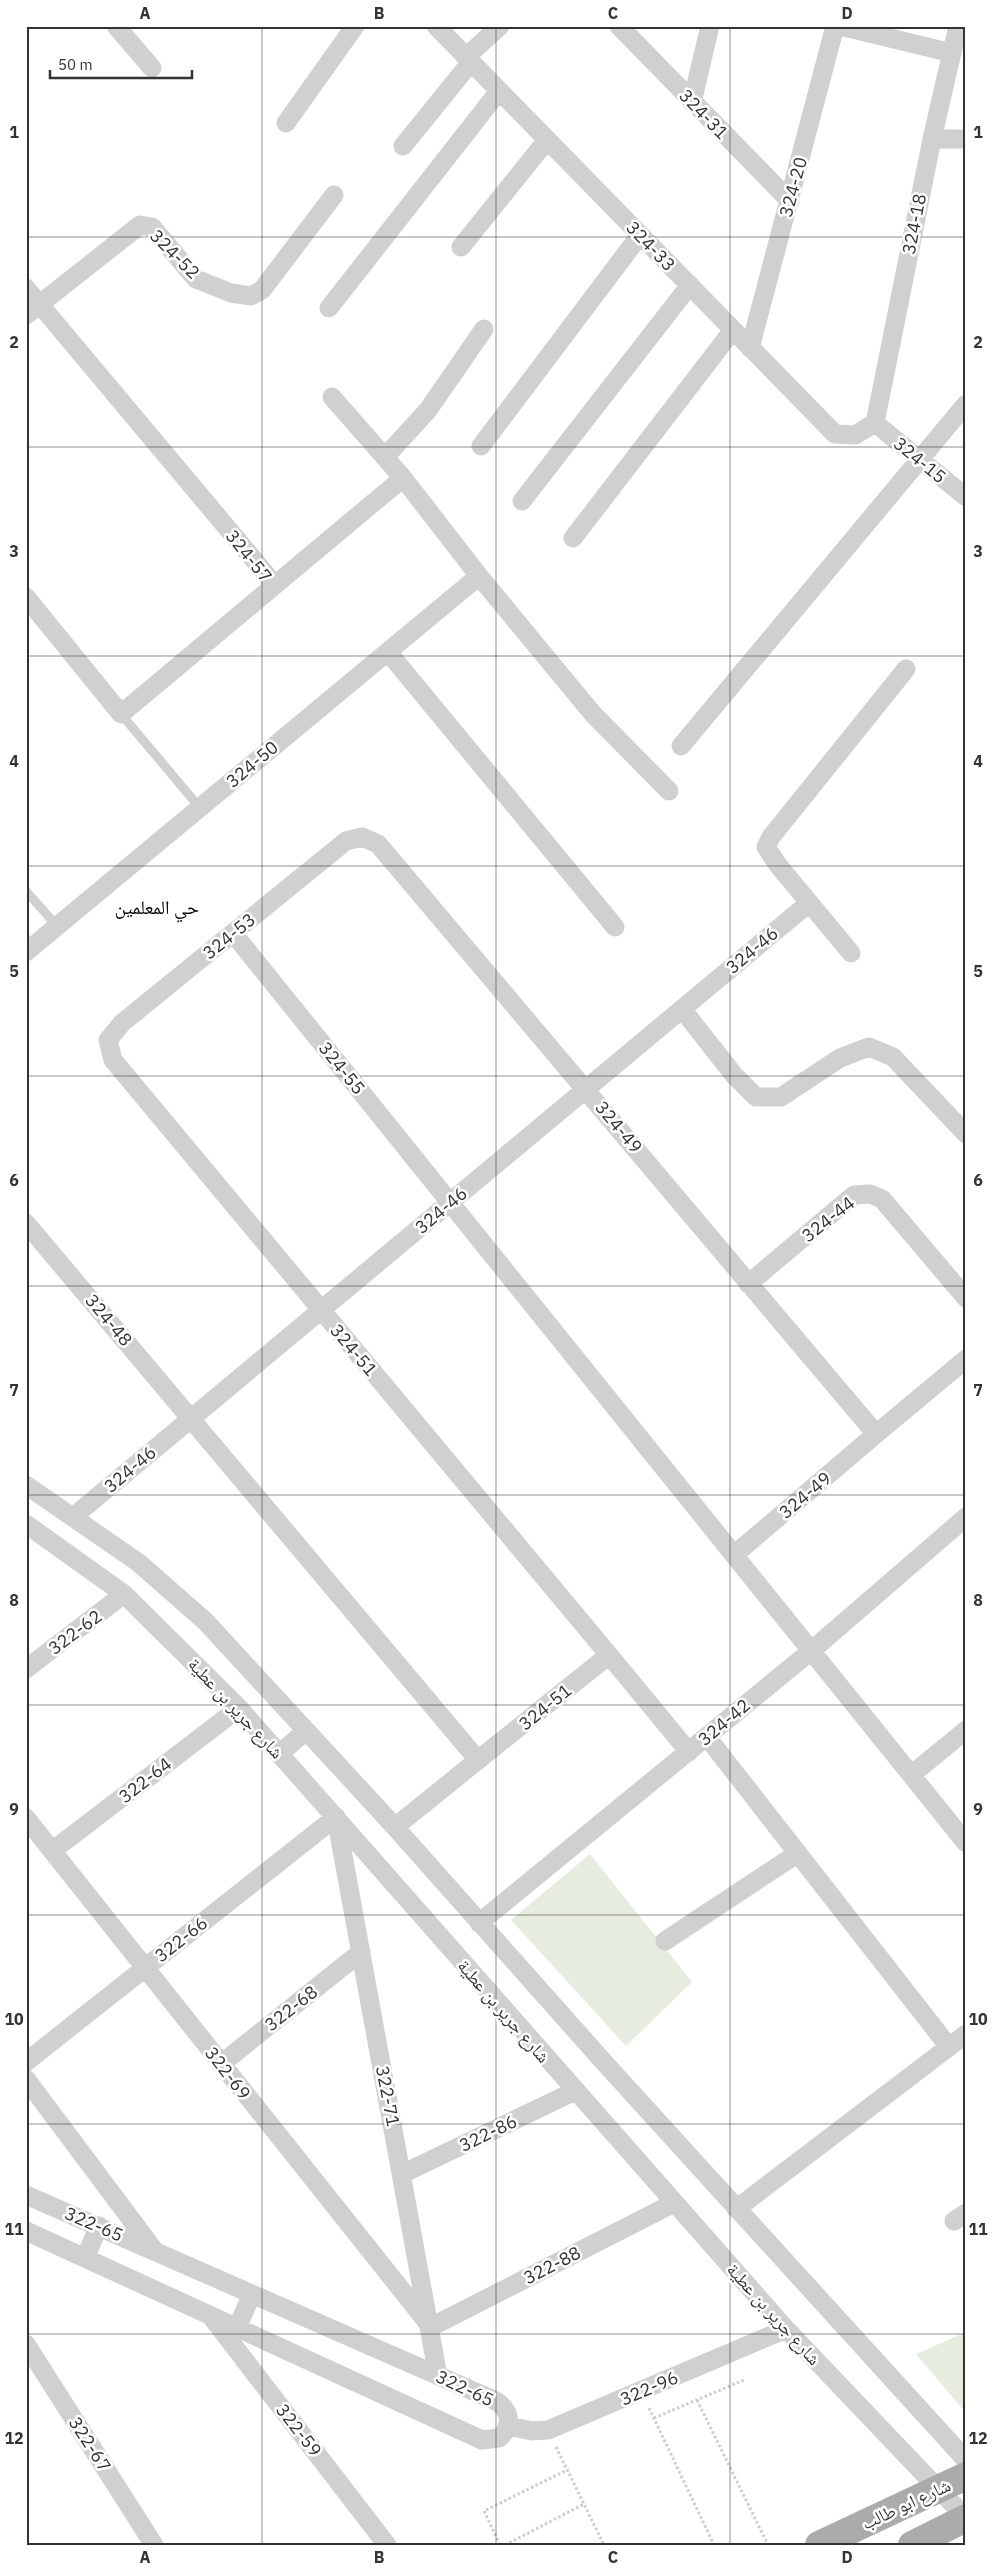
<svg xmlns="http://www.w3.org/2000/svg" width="992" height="2571" viewBox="0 0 992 2571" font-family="'IBM Plex Sans','Noto Naskh Arabic',sans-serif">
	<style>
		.green { fill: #e6ecdf }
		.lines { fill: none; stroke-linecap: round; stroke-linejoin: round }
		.path { stroke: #cdcdcd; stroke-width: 3; stroke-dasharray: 2.5 2.5; stroke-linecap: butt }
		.lane { stroke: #d0d0d0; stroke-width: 9 }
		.street { stroke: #d0d0d0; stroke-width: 19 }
		.primary { stroke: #ababab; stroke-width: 28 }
		.grid { fill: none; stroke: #333; stroke-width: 1; stroke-opacity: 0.55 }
		.labels { text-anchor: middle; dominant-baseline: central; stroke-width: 5; stroke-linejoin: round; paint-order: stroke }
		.street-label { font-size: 18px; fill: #333; stroke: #fff }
		.neighbourhood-label { font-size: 19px; fill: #000; stroke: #fff }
		.neatline { fill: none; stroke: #333; stroke-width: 2 }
		.grid-label { font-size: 16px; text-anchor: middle; font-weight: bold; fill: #333 }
	</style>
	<rect width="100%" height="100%" fill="#fff"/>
	<path class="green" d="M590,1854L692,1982L626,2046L511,1920Z
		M966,2332V2413L916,2354Z"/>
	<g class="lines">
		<path class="path" d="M697,2400L768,2545
			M649,2408L714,2545
			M654,2418L744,2380
			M556,2447L604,2545
			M500,2545L484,2511L567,2470
			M505,2545L584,2504"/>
		<path class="lane" d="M121,714L200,808
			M26,891L57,926"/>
		<path class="street" d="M116,26L152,68
			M436,26L835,434L855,435L875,423
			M619,26L790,201
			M840,26L952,53
			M466,57L500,26
			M692,102L710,26
			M286,123L355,26
			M932,139H966
			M403,146L471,62
			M461,247L547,140
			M26,288L275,585L121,714L26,597
			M329,308L499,91
			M26,315L140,225L152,227L196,279L231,293L251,296L262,290L334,195
			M750,348L835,26
			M332,397L403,478L479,576L593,714L669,791
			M875,423L932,139L958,26
			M875,423L966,497
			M481,446L640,235
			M385,457L428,410L484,329
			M522,501L690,285
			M573,538L733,330
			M275,585L403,478
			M388,652L615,927
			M681,746L966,404
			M26,952L479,576
			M851,953L778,865L766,847L771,837L906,669
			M682,1009L734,1075L756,1097H781L840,1058L869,1047L893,1057L966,1134
			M26,1223L478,1760L609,1655L113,1060L108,1040L122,1023L346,841L362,837L378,844L876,1434L734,1555L233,933
			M748,1284L854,1195L870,1194L882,1199L966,1298
			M876,1434L966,1359
			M26,1485L139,1563L206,1622L395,1827L602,2060L966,2460
			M73,1517L809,903
			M26,1524L124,1594L239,1708L786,2329L966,2518
			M734,1555L966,1843
			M609,1655L689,1752
			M26,1669L124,1594
			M707,1737L949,2047
			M279,1754L306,1731
			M911,1775L966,1730
			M26,1818L431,2327L674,2203
			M395,1827L478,1760
			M52,1851L239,1708
			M479,1923L811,1651L966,1517
			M665,1941L798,1853
			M26,2062L336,1817L438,2376
			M221,2064L361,1952
			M26,2079L154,2250
			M402,2174L575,2091
			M26,2195L496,2401C511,2411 513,2426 499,2438L482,2440L26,2231
			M736,2209L966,2034
			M954,2221L966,2213
			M85,2258L99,2226
			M213,2319L387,2545
			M237,2328L252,2294
			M26,2344L154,2545
			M509,2426L532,2431L548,2430L786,2329"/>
		<path class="primary" d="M819,2545L966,2476
			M912,2545L966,2518"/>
	</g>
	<path class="grid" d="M262,26V2545M496,26V2545M730,26V2545M26,237H966M26,447H966M26,656H966M26,866H966M26,1076H966M26,1286H966M26,1495H966M26,1705H966M26,1915H966M26,2124H966M26,2334H966"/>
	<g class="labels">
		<g class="street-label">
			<text transform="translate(704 114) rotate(46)">324-31</text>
			<text transform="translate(793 187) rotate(-75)">324-20</text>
			<text transform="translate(914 224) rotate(-79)">324-18</text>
			<text transform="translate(651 246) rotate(46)">324-33</text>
			<text transform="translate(175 254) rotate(45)">324-52</text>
			<text transform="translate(920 460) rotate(39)">324-15</text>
			<text transform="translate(249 556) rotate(51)">324-57</text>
			<text transform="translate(252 764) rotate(-40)">324-50</text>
			<text transform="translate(229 936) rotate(-39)">324-53</text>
			<text transform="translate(752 950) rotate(-40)">324-46</text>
			<text transform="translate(342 1068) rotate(51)">324-55</text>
			<text transform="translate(619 1127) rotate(50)">324-49</text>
			<text transform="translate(441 1210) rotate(-40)">324-46</text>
			<text transform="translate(828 1219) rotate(-38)">324-44</text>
			<text transform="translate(109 1320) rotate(50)">324-48</text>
			<text transform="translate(354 1350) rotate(50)">324-51</text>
			<text transform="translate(130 1469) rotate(-40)">324-46</text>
			<text transform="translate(805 1495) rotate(-40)">324-49</text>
			<text transform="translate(75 1632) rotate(-37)">322-62</text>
			<text transform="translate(545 1707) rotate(-39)">324-51</text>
			<text transform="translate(236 1708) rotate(47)">شارع جرير بن عطية</text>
			<text transform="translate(724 1722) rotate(-40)">324-42</text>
			<text transform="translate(145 1780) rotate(-38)">322-64</text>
			<text transform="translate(181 1939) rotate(-38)">322-66</text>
			<text transform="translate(291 2008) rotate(-38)">322-68</text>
			<text transform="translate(504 2011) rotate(49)">شارع جرير بن عطية</text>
			<text transform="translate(228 2073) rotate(52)">322-69</text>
			<text transform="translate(388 2096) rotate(79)">322-71</text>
			<text transform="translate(488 2133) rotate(-26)">322-86</text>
			<text transform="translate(94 2224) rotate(23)">322-65</text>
			<text transform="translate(552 2265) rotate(-27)">322-88</text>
			<text transform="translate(774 2314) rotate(48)">شارع جرير بن عطية</text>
			<text transform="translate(465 2388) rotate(25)">322-65</text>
			<text transform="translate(649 2388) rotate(-23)">322-96</text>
			<text transform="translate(299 2430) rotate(52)">322-59</text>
			<text transform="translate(90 2444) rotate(57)">322-67</text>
			<text transform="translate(906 2504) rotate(-25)">شارع ابو طالب</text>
		</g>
		<g class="neighbourhood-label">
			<text x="157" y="907">حي المعلمين</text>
		</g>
	</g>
	<rect width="992" height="2571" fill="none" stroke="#ffffff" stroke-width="55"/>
	<path d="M50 70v8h142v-8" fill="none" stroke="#333333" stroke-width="2.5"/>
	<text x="58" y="70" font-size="15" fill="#333333" stroke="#ffffff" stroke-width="4" paint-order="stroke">50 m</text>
	<rect x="28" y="28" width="936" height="2516" class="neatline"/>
	<g class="grid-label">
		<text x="145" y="19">A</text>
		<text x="379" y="19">B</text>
		<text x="613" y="19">C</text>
		<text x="847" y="19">D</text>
		<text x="14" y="138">1</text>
		<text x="978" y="138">1</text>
		<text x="14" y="348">2</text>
		<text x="978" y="348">2</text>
		<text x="14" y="557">3</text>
		<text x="978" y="557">3</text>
		<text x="14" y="767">4</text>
		<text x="978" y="767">4</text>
		<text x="14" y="977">5</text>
		<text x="978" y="977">5</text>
		<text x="14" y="1186">6</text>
		<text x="978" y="1186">6</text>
		<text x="14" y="1396">7</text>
		<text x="978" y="1396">7</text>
		<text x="14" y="1606">8</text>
		<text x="978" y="1606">8</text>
		<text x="14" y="1815">9</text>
		<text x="978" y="1815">9</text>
		<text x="14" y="2025">10</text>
		<text x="978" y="2025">10</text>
		<text x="14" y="2235">11</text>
		<text x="978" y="2235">11</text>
		<text x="14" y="2444">12</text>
		<text x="978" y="2444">12</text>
		<text x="145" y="2563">A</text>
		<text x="379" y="2563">B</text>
		<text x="613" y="2563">C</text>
		<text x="847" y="2563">D</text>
	</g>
</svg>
